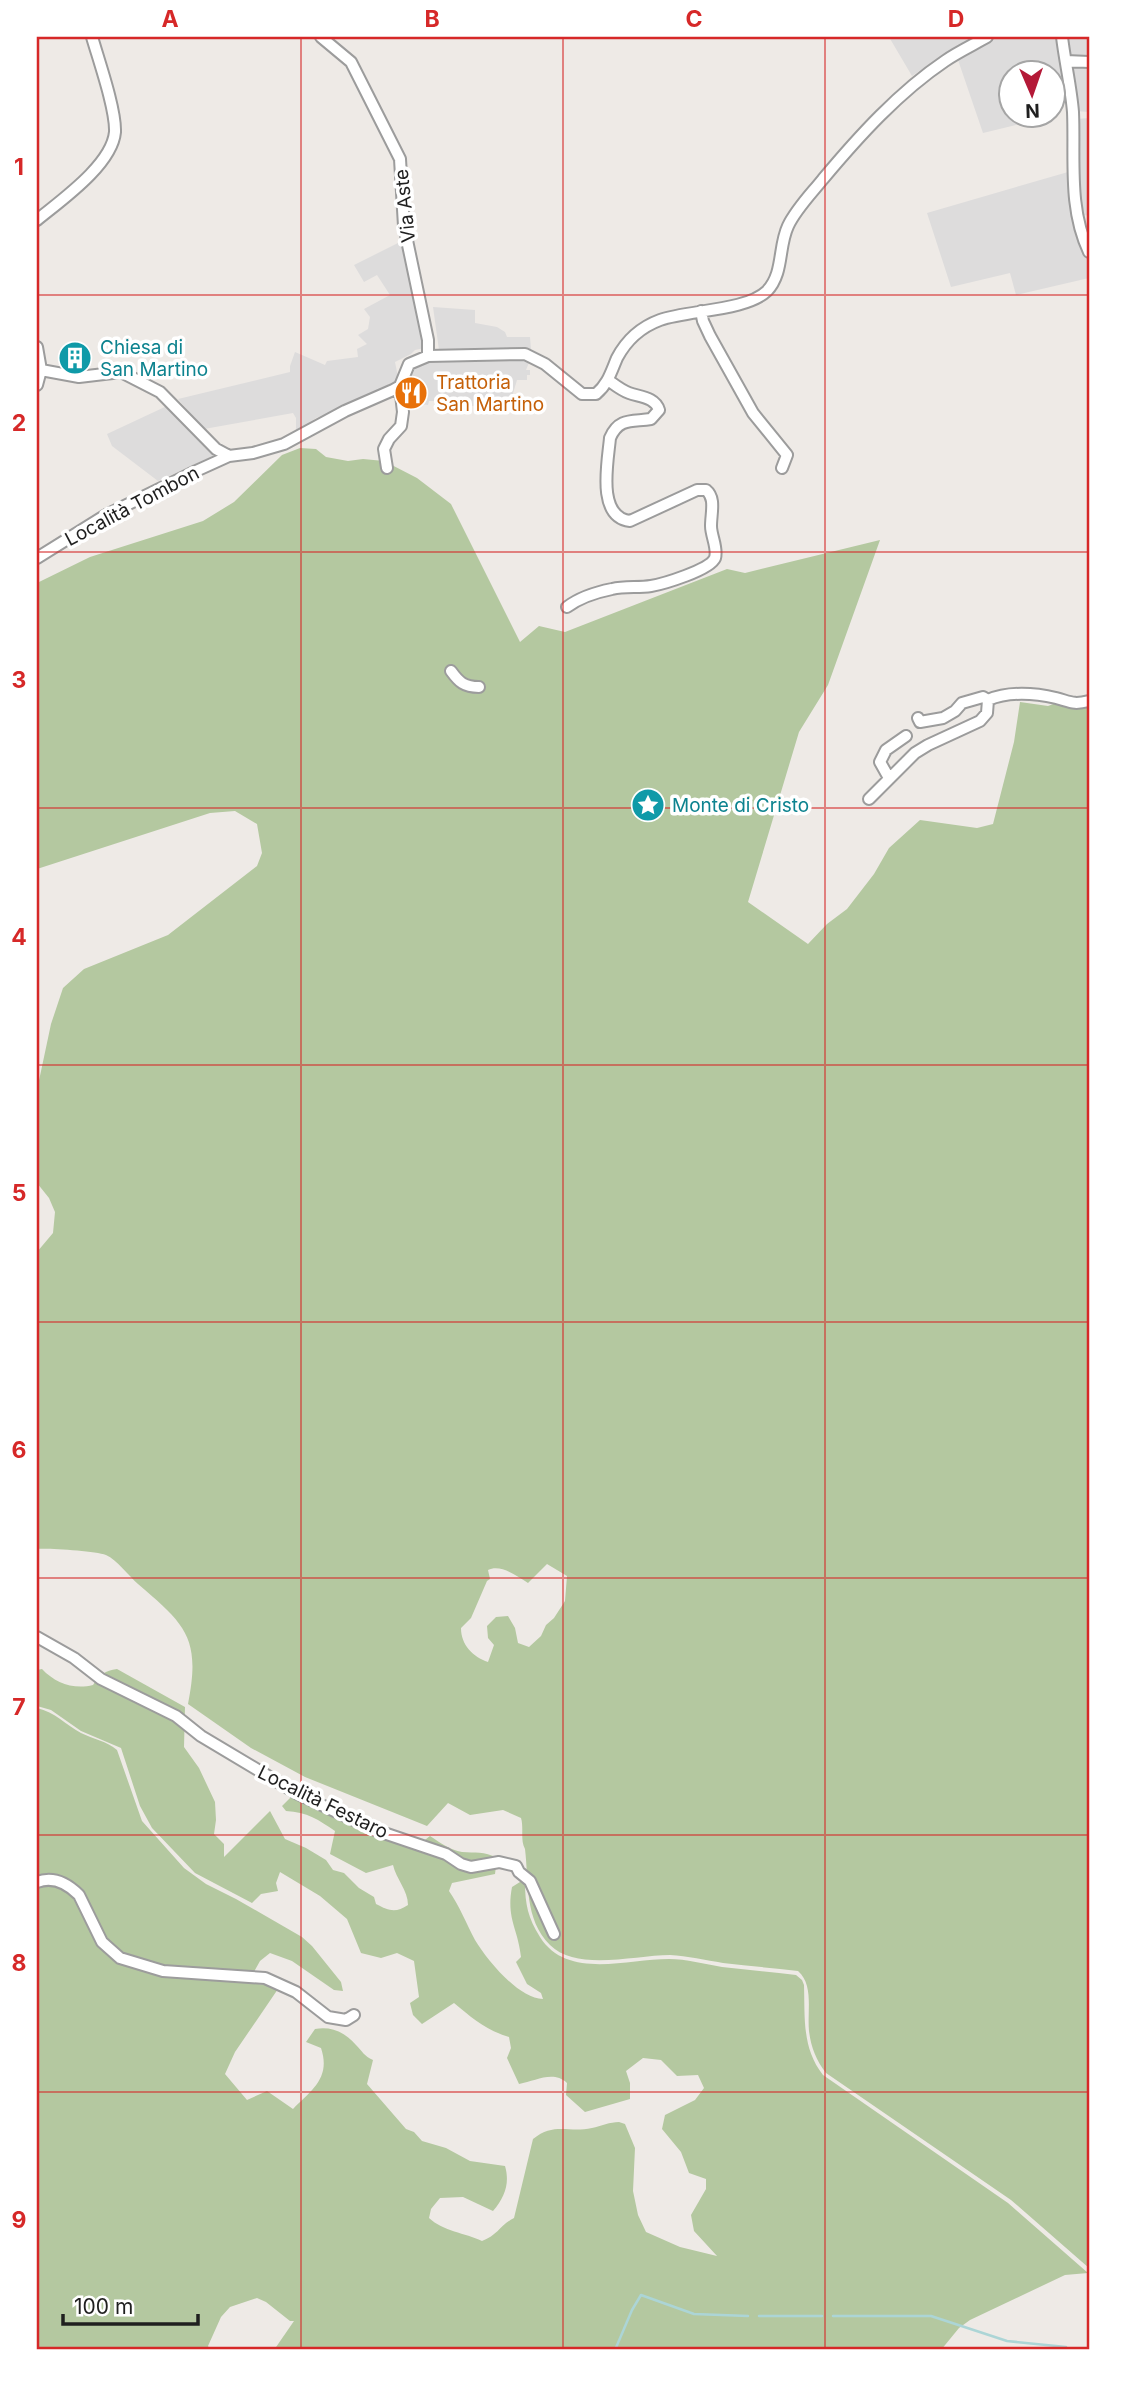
<svg xmlns="http://www.w3.org/2000/svg" width="1126" height="2387" viewBox="0 0 1126 2387" font-family="Inter,sans-serif">
	<style>
		.residential { fill: #dddcdc }
		.forest { fill: #b4c8a0; fill-rule: evenodd }
		.lines { fill: none; stroke-linecap: round; stroke-linejoin: round }
		.stream { stroke: #acd5d6; stroke-width: 2.5 }
		.minor-casing { stroke: #9c9c9c; stroke-width: 14 }
		.minor { stroke: #fff; stroke-width: 10 }
		.grid { fill: none; stroke: #d62828; stroke-width: 2; stroke-opacity: 0.55 }
		.labels { text-anchor: middle; dominant-baseline: central; stroke-width: 7; stroke-linejoin: round; paint-order: stroke }
		.street-label { font-size: 19px; fill: #1f1f1f; stroke: #fff }
		.culture-label { font-size: 19px; fill: #0d838f; stroke: #fff; text-anchor: start }
		.food-label { font-size: 19px; fill: #c56008; stroke: #fff; text-anchor: start }
		.neatline { fill: none; stroke: #d62828; stroke-width: 2.5 }
		.grid-label { font-size: 23px; text-anchor: middle; font-weight: bold; fill: #d62828 }
	</style>
	<rect width="100%" height="100%" fill="#eeeae6"/>
	<path class="residential" d="M889,37H979L937,59L912,76Z
		M997,37L1003,39L1013,37L1059,38L1067,83L1053,86L1052,74H1010V116L1048,117L983,133L957,57Z
		M1065,37H1089V112L1075,111L1072,65L1069,59L1070,51L1066,50Z
		M1089,118V216L1084,215L1081,196L1077,119Z
		M1068,172L1073,214L1089,259V278L1016,295L1010,273L951,287L927,213Z
		M408,238L424,348L415,350L411,354L395,362L399,382L388,384L389,389L316,418L296,432V418L293,413L204,429L178,399L290,372V366L295,352L325,365L327,361L358,357L357,349L367,344L358,335L368,329L370,317L364,309L390,295L377,275L364,282L354,265Z
		M433,307L475,310V323L497,327L505,332L507,337H530L531,349L439,350Z
		M516,358L530,360L526,370H530V375H527V380H517L509,407L488,400L482,407L433,401H429L428,405L405,402L407,380L416,365L450,359Z
		M169,405L215,455L158,481L112,446L107,434Z"/>
	<path class="forest" d="M300,448L316,449L326,457L348,461L363,459L384,461L417,478L451,504L520,642L539,626L565,632L727,569L745,573L880,540L828,685L799,732L748,902L808,944L827,924L847,909L874,874L889,848L920,820L977,828L993,824L1014,742L1020,702L1048,706L1064,700L1087,707L1089,711V2268L1011,2200L826,2073C816,2060 811,2047 809,2031C807,2011 814,1985 798,1971C773,1968 748,1966 723,1963C706,1960 687,1956 670,1955C635,1955 577,1972 550,1945C524,1919 529,1882 525,1849C520,1840 524,1828 521,1818L503,1810L470,1815L448,1803L427,1826L305,1777L251,1748L188,1704C201,1638 186,1625 138,1584C129,1576 117,1560 106,1555C95,1551 48,1548 37,1549V1252L53,1233L55,1212L49,1198L37,1183V1090L51,1024L63,988L84,969L168,935L257,866L262,853L257,824L235,811L210,813L37,869V583L90,557L203,521L234,502L282,455ZM547,1564L567,1576L565,1601L554,1618L546,1625L541,1636L529,1647L518,1643L515,1628L508,1616L496,1617L487,1626L488,1638L494,1645L488,1662C473,1657 461,1645 461,1628L471,1618L487,1581L490,1579L488,1570C501,1564 517,1576 528,1583Z
		M42,1669C55,1683 74,1690 93,1685C100,1674 105,1671 117,1669L185,1707L184,1747L199,1768L215,1802L216,1820L214,1834L224,1844V1857L270,1811L285,1839L306,1848L326,1860L333,1870L344,1873L359,1888L374,1897L376,1904C389,1911 396,1913 408,1905C408,1890 396,1879 393,1865L366,1873L330,1854L335,1831C319,1820 307,1812 286,1811L282,1806L297,1791L356,1821L421,1843L430,1836C439,1842 450,1850 462,1852C475,1853 484,1851 497,1858L495,1874L452,1883L449,1891C460,1907 466,1923 475,1940C487,1960 519,1999 543,1999L541,1993L527,1984L516,1962L521,1957C518,1928 506,1919 512,1887L520,1882H525C525,1904 528,1918 540,1937C567,1980 627,1959 669,1959C686,1959 705,1964 722,1967C747,1970 771,1972 796,1975L802,1980L804,1985C805,2019 802,2048 823,2075L1008,2203L1088,2273L1065,2275L970,2320L959,2328L941,2350H274L294,2321H290L266,2302L257,2298L230,2307L221,2317L208,2346L210,2350H37V1708C55,1712 66,1725 81,1733C93,1739 107,1741 117,1750L142,1821L184,1868L206,1884L236,1899L302,1937L312,1946L341,1982L343,1991L334,1990L292,1961L270,1953L260,1961L251,1977L258,1984L280,1986L235,2052L225,2074L247,2100L267,2091L293,2109C312,2090 331,2078 321,2048L306,2042L315,2029C331,2026 345,2032 356,2045C363,2052 364,2056 373,2060L367,2084L406,2129L414,2132L422,2141L446,2148L470,2161L505,2166C510,2183 505,2197 493,2211L463,2197L440,2198L431,2209L429,2218C443,2231 465,2233 482,2241C498,2235 500,2225 514,2218L533,2139C554,2122 568,2133 592,2128C601,2126 610,2122 619,2122L625,2124L635,2148L633,2191L638,2215L646,2232L680,2247L717,2256L694,2231L691,2215L706,2189V2179L689,2173L681,2152L662,2129L665,2115L695,2100L704,2088L698,2075L677,2076L661,2060L643,2058L626,2071L630,2083V2099L585,2112L566,2095L567,2083C553,2070 536,2081 519,2084L507,2058L511,2048L509,2037C486,2030 472,2018 454,2003L422,2024L413,2015L410,2003L419,1997L414,1961L397,1953L381,1958L361,1953L347,1919L320,1896L280,1872L276,1883L278,1891L261,1894L252,1903L195,1873L152,1828L140,1806L121,1748L81,1731L51,1710L37,1706V1670Z"/>
	<g class="lines">
		<path class="stream" d="M759,2316H822
			M833,2316H931L1007,2341L1066,2347
			M615,2350L632,2310L641,2295L694,2314L748,2316"/>
		<defs>
			<path id="minor" d="M321,37L351,62L400,159L404,226L428,340V356
				M1062,37C1065,62 1071,87 1073,112C1075,159 1068,208 1089,252
				M1066,61L1089,62
				M37,220C60,201 112,165 115,132C116,110 99,61 92,37
				M701,311L703,321L710,336L753,413L787,455L782,468
				M37,347L41,370L79,377L121,372L160,392L216,449L229,456
				M37,385L41,370
				M387,468L384,449L389,439L401,426L403,412L400,386
				M37,558L106,515L196,471L229,456L253,453L284,444L345,411L393,390L400,386L409,364L428,356L525,354L545,364L582,394H596C608,384 611,372 617,358C626,341 641,327 660,320C688,310 746,311 767,291C784,273 778,247 788,226C796,209 811,194 823,179C859,136 899,92 945,61C958,52 973,45 987,37
				M567,607C579,598 597,592 612,589C625,586 638,588 651,586C663,584 710,570 715,558C718,548 711,536 711,526C711,513 716,498 706,490H697L630,521C596,517 608,461 610,438C619,417 633,422 651,419L659,410C655,397 640,397 629,393C621,390 615,385 608,380
				M451,671C459,682 464,687 479,687
				M918,718L920,722L943,718L955,711L962,703L983,697L988,700C1008,691 1035,693 1056,698C1071,702 1073,705 1089,701
				M889,778L880,762L886,750L906,736
				M869,799L915,753L928,745L980,721L987,713L988,700
				M37,1637L74,1658L101,1679L176,1716L201,1736L298,1794L375,1830L446,1854L461,1864L471,1867L499,1862L516,1866L519,1872L530,1881L554,1934
				M37,1882C53,1876 67,1883 79,1895L102,1942L120,1958L163,1971L265,1978L296,1992L328,2017L346,2020L354,2015"/>
		</defs>
		<use href="#minor" class="minor-casing"/>
		<use href="#minor" class="minor"/>
	</g>
	<path class="grid" d="M301,37V2350M563,37V2350M825,37V2350M37,295H1089M37,552H1089M37,808H1089M37,1065H1089M37,1322H1089M37,1578H1089M37,1835H1089M37,2092H1089"/>
	<defs>
		<symbol id="building-disc" viewBox="-11 -11 22 22"><circle r="9.5" fill="#0f9aa8" stroke="#fff"/><path d="M-4-6H4V6H1V3H-1V6H-4ZM-2.5-4.3h1.7v1.8h-1.7ZM.8-4.3h1.7v1.8H.8ZM-2.5-1h1.7V.8h-1.7ZM.8-1h1.7V.8H.8Z" fill="#fff"/></symbol>
		<symbol id="restaurant-disc" viewBox="-11 -11 22 22"><circle r="9.5" fill="#e8710a" stroke="#fff"/><path d="M-5-6h1v4h1v-4h1v4h1v-4h1v5L-1.5 .5V6h-2V.5L-5-1ZM5-6V6H3V1.5H1.5Q1.5-4 5-6Z" fill="#fff"/></symbol>
		<symbol id="sight-disc" viewBox="-11 -11 22 22"><circle r="9.5" fill="#0f9aa8" stroke="#fff"/><path d="M0-6L1.8-2.2L6-1.7L2.9 1.2L3.7 5.4L0 3.3L-3.7 5.4L-2.9 1.2L-6-1.7L-1.8-2.2Z" fill="#fff"/></symbol>
	</defs>
	<g fill-rule="evenodd">
		<use href="#building-disc" x="56" y="339" width="38" height="38"/>
		<use href="#restaurant-disc" x="392" y="374" width="38" height="38"/>
		<use href="#sight-disc" x="629" y="786" width="38" height="38"/>
	</g>
	<g class="labels">
		<g class="street-label">
			<text transform="translate(405 206) rotate(-96)">Via Aste</text>
			<text transform="translate(132 506) rotate(-28)">Località Tombon</text>
			<text transform="translate(323 1802) rotate(26)">Località Festaro</text>
		</g>
		<g class="culture-label">
			<text x="100" y="347">Chiesa di<tspan x="100" dy="22">San Martino</tspan></text>
			<text x="672" y="805">Monte di Cristo</text>
		</g>
		<g class="food-label">
			<text x="436" y="382">Trattoria<tspan x="436" dy="22">San Martino</tspan></text>
		</g>
	</g>
	<rect width="1126" height="2387" fill="none" stroke="#ffffff" stroke-width="77"/>
	<g transform="translate(1032 94) rotate(178)"><circle r="33" fill="#ffffff" stroke="#a5a5a5" stroke-width="2"/>
	<path d="M0-5L12 26L0 18L-12 26Z" fill="#b41937"/>
	<text y="-10" font-size="19" font-weight="bold" text-anchor="middle" fill="#1f1f1f">N</text>
	</g>
	<path d="M63 2314v10h135v-10" fill="none" stroke="#1f1f1f" stroke-width="3.5"/>
	<text x="74" y="2314" font-size="21" fill="#1f1f1f" stroke="#ffffff" stroke-width="5" paint-order="stroke">100 m</text>
	<rect x="38" y="38" width="1050" height="2310" class="neatline"/>
	<g class="grid-label">
		<text x="170" y="27">A</text>
		<text x="432" y="27">B</text>
		<text x="694" y="27">C</text>
		<text x="956" y="27">D</text>
		<text x="19" y="175">1</text>
		<text x="19" y="431">2</text>
		<text x="19" y="688">3</text>
		<text x="19" y="945">4</text>
		<text x="19" y="1201">5</text>
		<text x="19" y="1458">6</text>
		<text x="19" y="1715">7</text>
		<text x="19" y="1971">8</text>
		<text x="19" y="2228">9</text>
	</g>
</svg>
